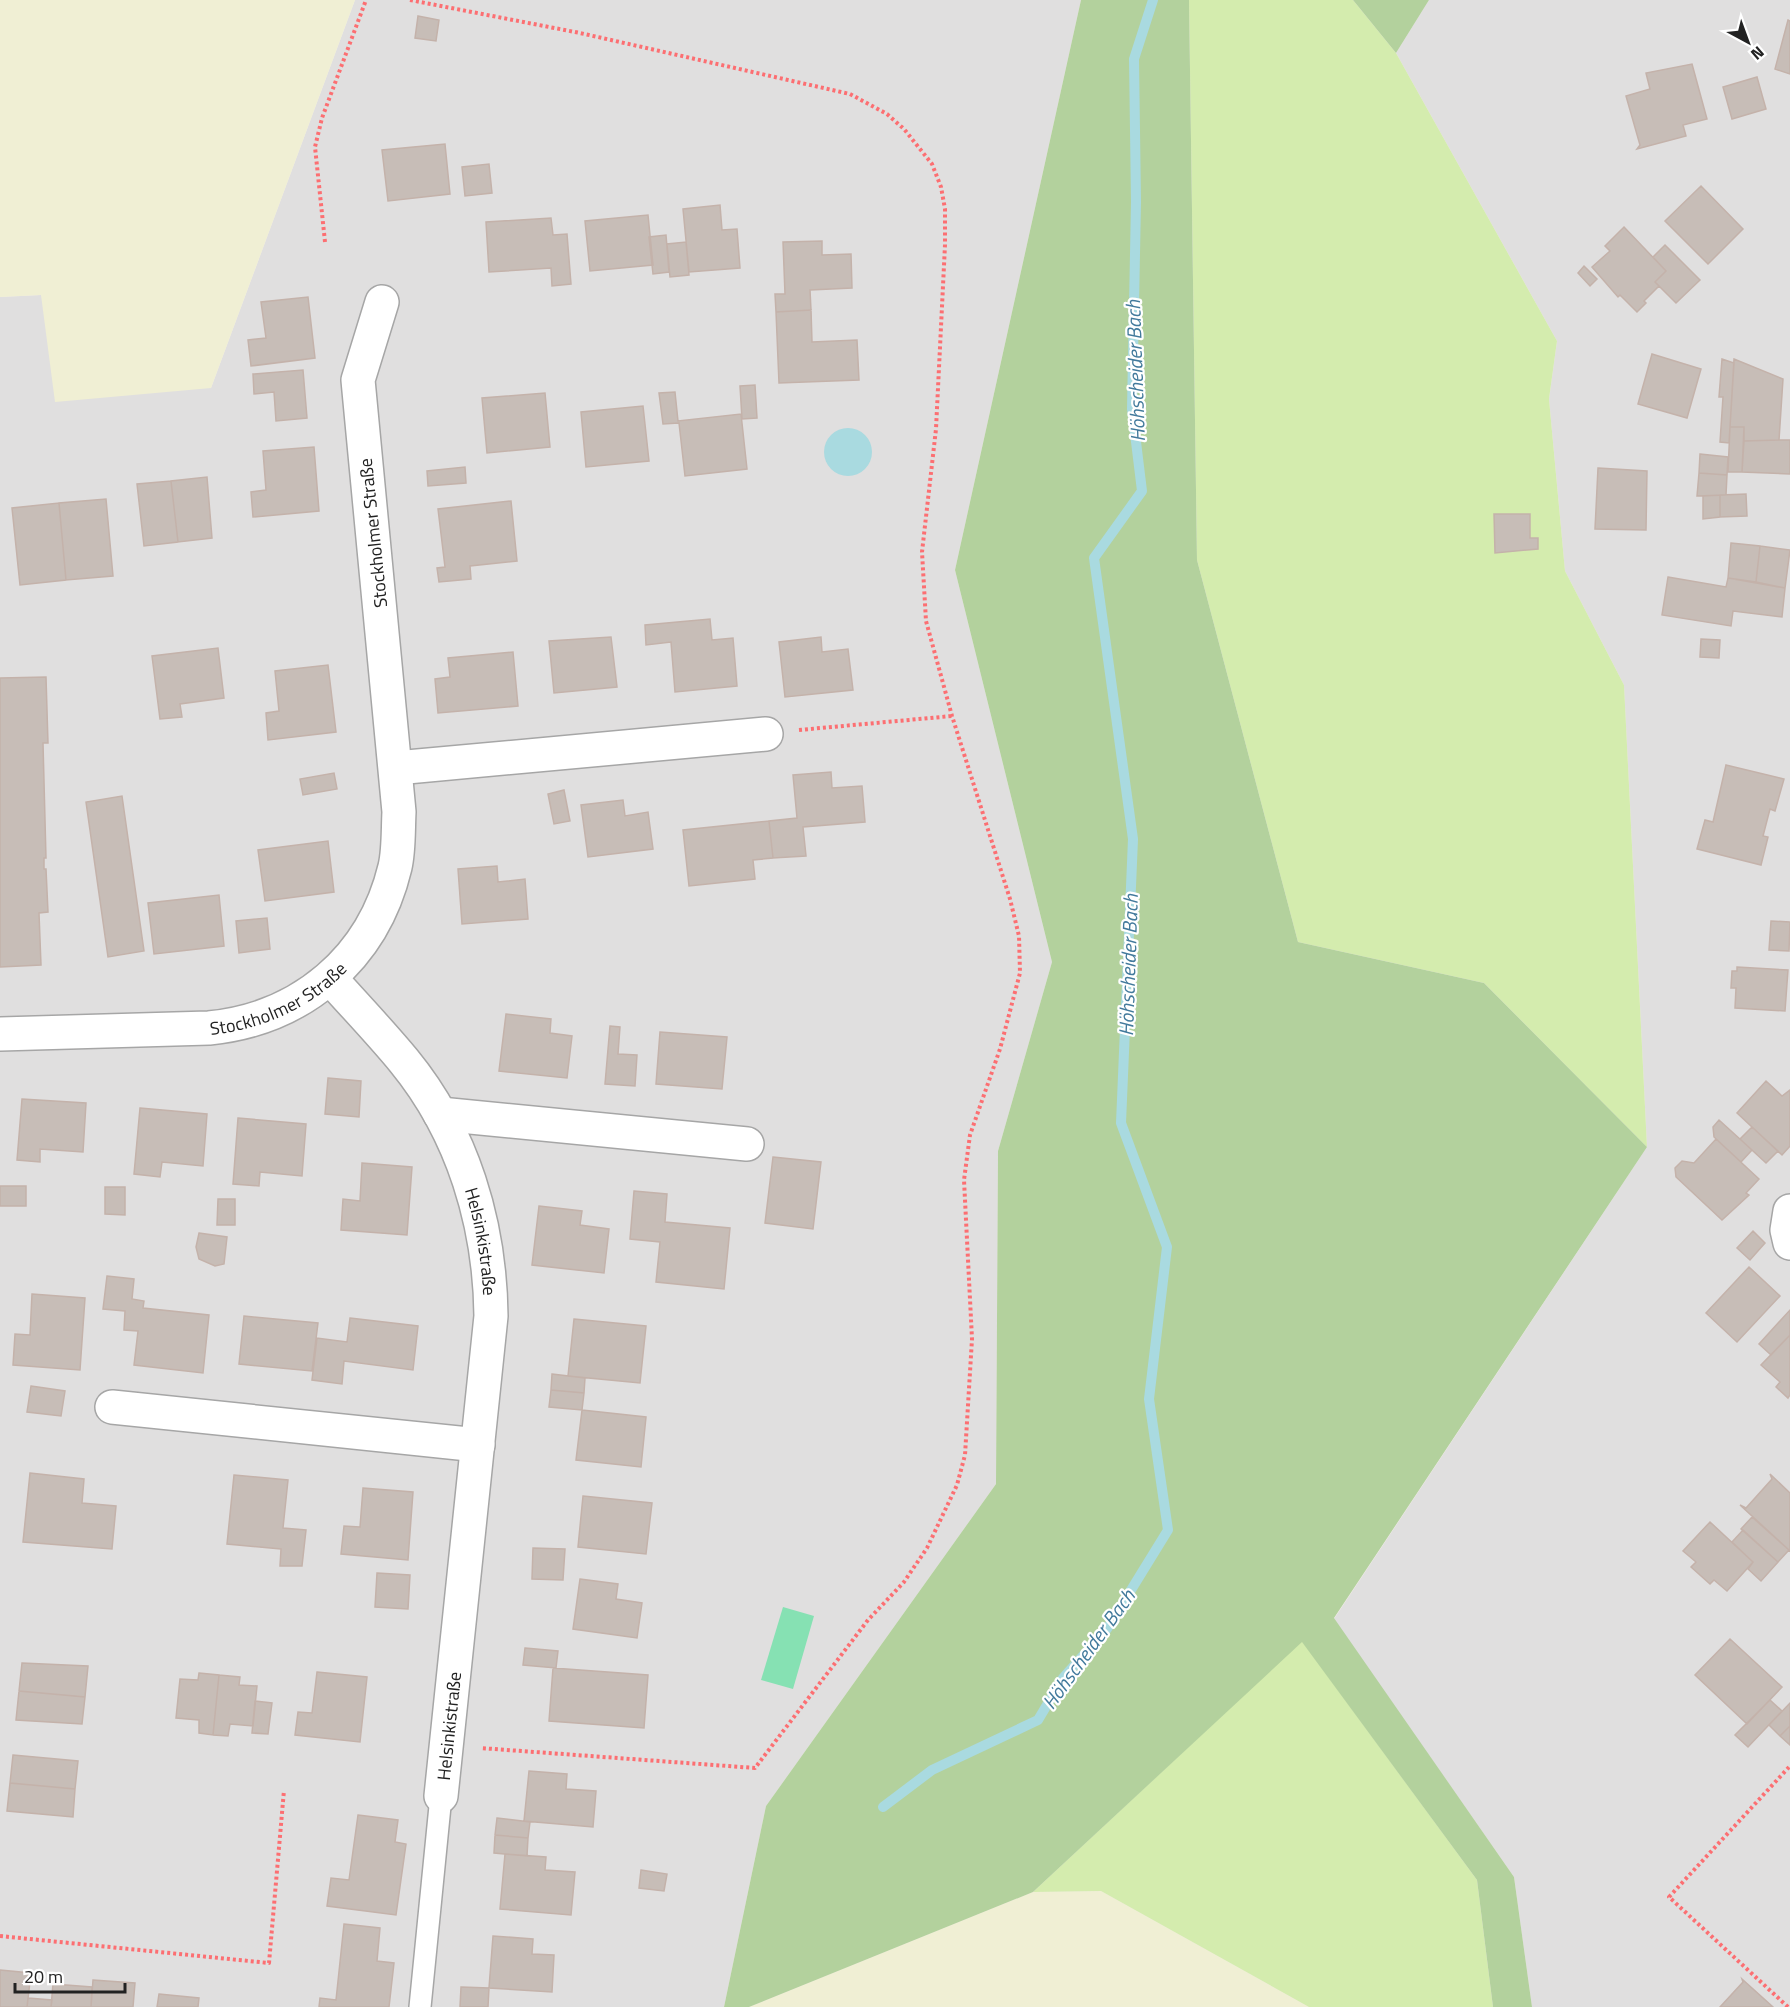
<svg xmlns="http://www.w3.org/2000/svg" width="1790" height="2007" viewBox="0 0 1790 2007" font-family="'Titillium Web',sans-serif">
	<style>
		.residential { fill: #e0dfdf }
		.farmland { fill: #f0efd4 }
		.grass { fill: #d4ecae }
		.forest { fill: #b3d19d }
		.pitch { fill: #86e1b3 }
		.water { fill: #a9dae0 }
		.lines { fill: none; stroke-linecap: round; stroke-linejoin: round }
		.stream { stroke: #a9dae0; stroke-width: 10 }
		.building { fill: #c7bdb7; stroke: #c4b2aa; stroke-width: 1.5 }
		.lane-casing { stroke: #a6a6a6; stroke-width: 24 }
		.street-casing { stroke: #a6a6a6; stroke-width: 36 }
		.path { stroke: #fc6f72; stroke-width: 4; stroke-dasharray: 3 3; stroke-linecap: butt }
		.lane { stroke: #fff; stroke-width: 21 }
		.street { stroke: #fff; stroke-width: 33 }
		.labels { text-anchor: middle; dominant-baseline: central; stroke-width: 4.5; stroke-linejoin: round; paint-order: stroke }
		.street-label { font-size: 18px; fill: #222; stroke: #fff }
		.water-label { font-size: 20px; font-style: italic; fill: #427a9c; stroke: #fff }
	</style>
	<rect width="100%" height="100%" fill="#f2ede8"/>
	<path class="residential" d="M355,0H1081L955,570L1052,962L998,1151L996,1484L766,1806L724,2007H0V297L41,295L211,388Z
		M1429,0H1790V2007H1532L1514,1877L1334,1619L1647,1147L1624,685L1565,571L1549,399L1557,341L1396,53Z"/>
	<path class="farmland" d="M0,0H355L211,388L55,402L41,295L0,297Z
		M1101,1891L1309,2007H749L1033,1892Z"/>
	<path class="grass" d="M1189,0H1353L1396,53L1557,341L1549,399L1565,571L1624,685L1647,1147L1484,983L1298,942L1197,560Z
		M1302,1641L1477,1880L1493,2007H1309L1101,1891L1033,1892Z"/>
	<path class="forest" d="M1081,0H1189L1197,560L1298,942L1484,983L1647,1147L1334,1618L1514,1877L1532,2007H1493L1477,1880L1302,1642L1033,1892L749,2007H724L766,1806L996,1484L998,1151L1052,962L955,570Z
		M1353,0H1429L1396,53Z"/>
	<path class="pitch" d="M783,1607L814,1616L793,1689L761,1680Z"/>
	<path class="water" d="M824 452a24 24 0 1 1 48 0a24 24 0 1 1-48 0Z"/>
	<g class="lines">
		<path class="stream" d="M883,1807L932,1770L1038,1720L1063,1678L1107,1629L1168,1530L1149,1399L1167,1247L1121,1123L1133,839L1094,558L1142,491L1132,409L1136,202L1134,59L1153,0"/>
	</g>
	<path class="building" d="M418,16L439,20L436,41L415,38Z
		M1788,20L1790,21V74L1775,69Z
		M1692,64L1707,119L1683,125L1686,136L1637,149L1640,145L1626,96L1650,89L1646,73Z
		M1757,77L1766,109L1732,119L1723,87Z
		M445,144L450,194L388,201L382,150Z
		M489,164L492,193L465,196L462,167Z
		M1701,186L1743,229L1708,264L1665,221Z
		M720,205L722,230L737,229L740,268L689,272L683,209Z
		M648,215L653,265L590,271L585,221Z
		M551,218L553,235L567,234L571,284L552,286L551,268L489,272L486,222Z
		M1624,227L1666,271L1655,282L1659,286L1644,301L1646,303L1637,312L1620,295L1618,297L1592,267L1610,251L1605,246Z
		M666,235L669,272L653,274L649,237Z
		M822,241V255L851,254L852,288L810,290L811,310L776,312L775,294H785L783,242Z
		M686,242L689,275L670,277L667,244Z
		M1665,245L1700,280L1676,303L1655,282L1666,271L1653,257Z
		M1584,266L1597,279L1590,286L1578,273Z
		M308,297L315,358L251,366L248,340L266,338L261,302Z
		M811,310L812,342L857,340L859,380L779,383L776,312Z
		M1652,354L1701,369L1687,418L1638,404Z
		M1722,359L1734,363L1729,443L1720,442L1723,397H1719Z
		M1734,359L1783,379L1779,440L1744,441V427H1730Z
		M303,370L307,418L276,421L274,392L254,394L253,374Z
		M755,385L757,418L742,419L740,386Z
		M675,392L678,421L741,414L747,469L685,476L679,423L663,424L659,393Z
		M545,393L550,447L487,453L482,398Z
		M643,406L649,461L586,467L581,412Z
		M1730,427H1744L1742,472H1728Z
		M1779,440H1790V474L1742,472L1744,441Z
		M314,447L319,511L253,517L251,492L266,490L263,451Z
		M1700,454L1728,457L1727,475L1699,473Z
		M465,467L466,483L428,486L427,471Z
		M1598,468L1647,471L1646,530L1595,529Z
		M1699,473L1727,475L1726,495L1697,496Z
		M207,477L212,538L178,542L171,481Z
		M171,481L178,542L144,546L137,484Z
		M1746,494L1747,516L1720,517V495Z
		M1720,495V517L1703,519V496Z
		M106,499L113,576L66,580L59,503Z
		M511,501L517,561L470,566L471,579L439,582L437,568L445,567L438,509Z
		M59,503L66,580L20,585L12,508Z
		M1494,514H1530V538H1538V549L1495,553Z
		M1731,543L1760,546L1756,582L1728,578Z
		M1760,546L1790,550L1785,588L1756,582Z
		M1668,577L1726,587L1728,578L1785,588L1782,617L1733,611L1731,626L1662,615Z
		M710,619L712,640L733,638L737,686L675,692L671,642L646,645L645,625Z
		M611,637L617,687L554,693L549,641Z
		M821,637L822,652L848,649L853,690L785,697L779,642Z
		M1701,639L1720,640L1719,658L1700,657Z
		M218,648L224,698L180,704L182,717L160,719L152,656Z
		M513,652L518,706L438,713L435,679L450,677L448,658Z
		M328,665L336,732L268,740L266,713L279,711L275,671Z
		M46,677L48,743H43L46,858H44V869H46L48,912L39,913L41,965L0,967V678Z
		M1726,765L1784,779L1775,811L1770,809L1763,836L1768,837L1761,865L1697,849L1705,820L1713,822Z
		M831,772L832,788L862,786L865,822L803,827L806,856L773,858L769,821L797,818L793,775Z
		M334,773L337,789L303,795L300,779Z
		M564,790L570,821L554,824L548,794Z
		M122,796L144,951L108,957L86,802Z
		M623,800L625,816L648,812L653,849L588,857L581,805Z
		M769,821L773,858L753,860L755,879L689,886L683,830Z
		M328,841L334,892L265,901L258,850Z
		M497,866L498,882L525,879L528,919L462,924L458,869Z
		M219,895L224,946L154,954L148,903Z
		M267,918L270,949L239,953L236,921Z
		M1771,921L1790,922L1789,951L1769,950Z
		M1737,967L1788,970L1785,1011L1735,1008L1736,988H1731L1732,971H1737Z
		M506,1014L551,1019L550,1033L572,1036L567,1078L499,1071Z
		M610,1026L620,1027L618,1054L637,1055L635,1086L605,1084Z
		M660,1032L727,1037L722,1089L656,1084Z
		M328,1078L361,1081L359,1117L325,1114Z
		M1766,1081L1782,1096L1790,1090V1146L1782,1155L1737,1113Z
		M22,1099L86,1103L83,1152L40,1149V1162L17,1160Z
		M140,1108L207,1114L203,1166L162,1162L160,1177L134,1174Z
		M238,1118L306,1124L302,1176L260,1172L259,1186L233,1184Z
		M1719,1120L1752,1150L1741,1162L1714,1137L1713,1127Z
		M1752,1127L1778,1151L1766,1163L1740,1139Z
		M1716,1139L1759,1179L1746,1193L1749,1195L1722,1220L1676,1177L1675,1168L1682,1161L1694,1163Z
		M773,1157L821,1162L813,1229L765,1223Z
		M362,1163L412,1167L407,1235L341,1230L343,1199L360,1201Z
		M0,1186H26V1206H0Z
		M105,1187H125V1215L105,1214Z
		M634,1191L667,1194L665,1222L730,1228L724,1289L656,1282L660,1242L630,1239Z
		M218,1199H235V1225H217Z
		M539,1206L582,1211L580,1225L609,1229L604,1273L532,1265Z
		M1753,1231L1765,1243L1750,1260L1737,1248Z
		M199,1233L227,1237L224,1264L215,1266L199,1259L196,1247Z
		M1749,1267L1780,1296L1737,1342L1706,1313Z
		M107,1276L134,1279L132,1299L144,1301L143,1308L209,1315L203,1373L134,1365L138,1331L124,1330L125,1311L103,1309Z
		M32,1294L85,1298L80,1370L13,1365L15,1334L30,1335Z
		M1790,1310V1335L1771,1355L1759,1344Z
		M244,1316L318,1323L312,1371L239,1364Z
		M350,1318L418,1326L413,1370L344,1361L342,1384L312,1380L317,1338L347,1342Z
		M574,1319L646,1326L640,1383L568,1376Z
		M1790,1335V1395L1788,1398L1776,1387L1780,1382L1761,1365Z
		M552,1374L585,1378L584,1393L551,1390Z
		M31,1386L65,1391L61,1416L27,1412Z
		M551,1390L584,1393L582,1410L549,1407Z
		M582,1410L646,1417L641,1467L576,1460Z
		M30,1473L84,1479L82,1503L116,1506L112,1549L23,1542Z
		M1770,1474L1790,1493V1551L1740,1505L1746,1508L1772,1479Z
		M234,1475L288,1480L283,1528L306,1530L302,1566H280L281,1549L227,1544Z
		M363,1488L413,1492L408,1560L341,1554L344,1526L360,1527Z
		M583,1496L652,1503L646,1554L578,1547Z
		M1752,1517L1789,1550L1778,1562L1741,1529Z
		M1710,1522L1753,1562L1727,1591L1714,1580L1710,1584L1691,1567L1696,1562L1683,1551Z
		M1743,1530L1778,1562L1761,1581L1748,1569L1753,1562L1732,1542Z
		M533,1548L565,1549L563,1580L532,1579Z
		M377,1573L410,1575L408,1609L375,1607Z
		M580,1579L618,1584L616,1599L642,1603L637,1638L573,1629Z
		M1730,1639L1782,1687L1747,1724L1695,1675Z
		M525,1648L558,1651L556,1668L523,1665Z
		M22,1663L88,1666L85,1697L19,1691Z
		M553,1668L648,1675L644,1728L549,1721Z
		M317,1672L367,1677L360,1742L295,1735L298,1712L312,1713Z
		M199,1673L219,1675L213,1735L199,1733V1720L176,1718L180,1679L198,1680Z
		M219,1675L240,1677L239,1685L257,1686L253,1726L230,1724L228,1736L213,1735Z
		M19,1691L85,1697L82,1724L16,1720Z
		M1770,1700L1782,1711L1748,1747L1735,1735Z
		M255,1701L272,1703L268,1734L252,1733Z
		M1790,1703V1726L1780,1736L1769,1725Z
		M1790,1726V1745L1780,1736Z
		M13,1755L78,1761L75,1789L10,1783Z
		M529,1771L567,1774L566,1789L596,1791L593,1827L524,1821Z
		M10,1783L75,1789L73,1817L7,1811Z
		M358,1815L398,1820L395,1842L406,1844L396,1915L327,1906L331,1878L349,1880Z
		M497,1818L530,1822L528,1838L495,1835Z
		M495,1835L528,1838L527,1856L494,1853Z
		M505,1854L546,1857L545,1870L575,1872L571,1915L500,1909Z
		M641,1870L667,1874L664,1891L639,1888Z
		M344,1924L380,1928L377,1961L394,1963L389,2007H319L320,1998L336,2000Z
		M493,1936L533,1939L532,1954L554,1955L552,1992L489,1988Z
		M0,1970L31,1973L27,2007H0Z
		M1742,1979L1773,2007H1720L1743,1982Z
		M93,1980L135,1983L133,2007H91Z
		M53,1984L92,1987L91,2007H51Z
		M461,1987L489,1988L488,2007H460Z
		M159,1994L199,1998L198,2007H157Z
		M28,1998L52,2000L51,2007H27Z"/>
	<g class="lines">
		<defs>
			<path id="lane" d="M420,2007L441,1796"/>
			<g id="street">
				<path d="M396,768L766,734"/>
				<path id="s1" d="M331,979C355,1006 381,1033 404,1061C463,1133 490,1224 491,1316L441,1796"/>
				<path id="s2" d="M0,1034L209,1028C301,1019 373,959 395,867C399,850 398,830 399,812L358,380L382,302"/>
				<path d="M440,1114L747,1144"/>
				<path d="M1790,1211L1787,1230L1790,1243"/>
				<path d="M112,1407L478,1445"/>
			</g>
		</defs>
		<use href="#lane" class="lane-casing"/>
		<use href="#street" class="street-casing"/>
		<path class="path" d="M410,0L580,33L850,94L887,114L904,129L932,164L941,187L945,209V245L936,429L922,552L926,621L952,716L1010,899L1019,936L1020,973L1000,1049L970,1135L964,1180L972,1339L965,1455L957,1485L927,1548L904,1582L868,1620L755,1768L480,1748
			M325,242L315,147L322,118L366,0
			M799,730L952,716
			M0,1936L269,1963L284,1790
			M1788,2007L1669,1897L1790,1766"/>
		<use href="#lane" class="lane"/>
		<use href="#street" class="street"/>
	</g>
	<g class="labels">
		<g class="street-label">
			<text transform="translate(373 533) rotate(-96)">Stockholmer Straße</text>
			<text stroke="none"><textPath href="#s2" startOffset="285">Stockholmer Straße</textPath></text>
			<text stroke="none"><textPath href="#s1" startOffset="309">Helsinkistraße</textPath></text>
			<text transform="translate(449 1726) rotate(-84)">Helsinkistraße</text>
		</g>
		<g class="water-label">
			<text transform="translate(1135 371) rotate(-92)">Höhscheider Bach</text>
			<text transform="translate(1128 965) rotate(-88)">Höhscheider Bach</text>
			<text transform="translate(1088 1649) rotate(-54)">Höhscheider Bach</text>
		</g>
	</g>
	<g transform="translate(1748 42) rotate(139)" stroke="#ffffff" stroke-width="4.5" paint-order="stroke">
	<path d="M0-4.5L10 22L0 15L-10 22Z" fill="#222222"/>
	<text y="-9" font-size="16" font-weight="bold" text-anchor="middle" fill="#222222">N</text>
	</g>
	<path d="M15 1983v9h110v-9" fill="none" stroke="#222222" stroke-width="3"/>
	<text x="24" y="1983" font-size="18" fill="#222222" stroke="#ffffff" stroke-width="4.5" paint-order="stroke">20 m</text>
</svg>
